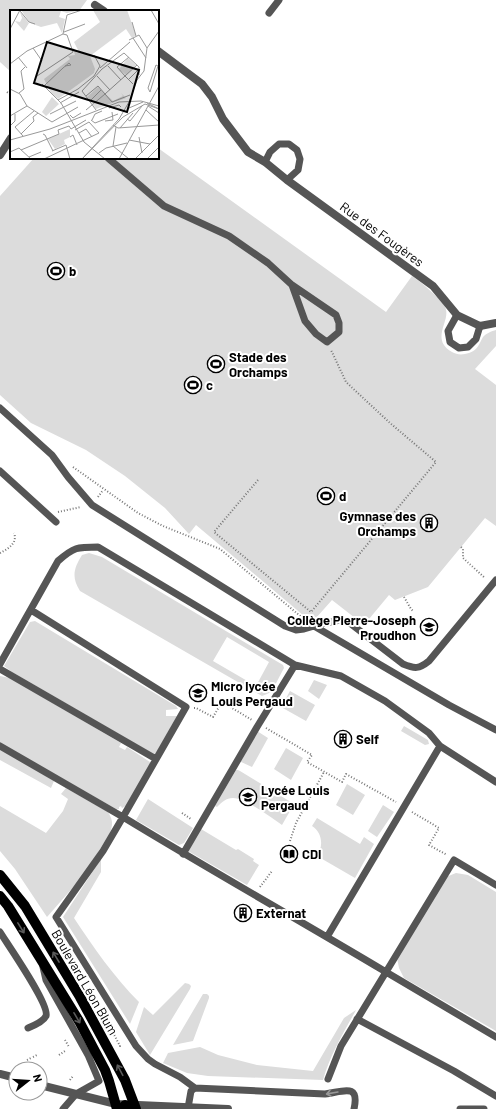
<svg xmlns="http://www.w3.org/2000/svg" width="496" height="1109" viewBox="0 0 496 1109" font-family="Barlow,sans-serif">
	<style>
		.green { fill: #dcdcdc; fill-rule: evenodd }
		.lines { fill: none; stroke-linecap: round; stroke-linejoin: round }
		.path { stroke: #777; stroke-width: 2; stroke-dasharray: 1 2; stroke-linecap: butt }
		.lane { stroke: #555; stroke-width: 7 }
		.street { stroke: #555; stroke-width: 8 }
		.primary { stroke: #000; stroke-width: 10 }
		.oneway { stroke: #595959 }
		.oneway2 { stroke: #999 }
		.labels { text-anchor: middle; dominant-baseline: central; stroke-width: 4; stroke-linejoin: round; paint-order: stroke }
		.street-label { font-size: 13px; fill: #000; stroke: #fff }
		.poi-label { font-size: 13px; font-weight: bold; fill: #000; stroke: #fff; text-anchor: start }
		.inset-road { fill: none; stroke: #999; stroke-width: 1 }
		.view { fill: #000; fill-opacity: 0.15; stroke: #000; stroke-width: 2 }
		.inset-edge { fill: none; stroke: #000; stroke-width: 2 }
	</style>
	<rect width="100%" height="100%" fill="#fff"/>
	<path class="green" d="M0,0H87L79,11H11V72L0,62Z
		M158,148L386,312L412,276C421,282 440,298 445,307C452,320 429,339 452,352C457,355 463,355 469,353C478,350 479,344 483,337C485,334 492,331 496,330V346L475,369L496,385V526L485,518L428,587L395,600L389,595L364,625L332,600L316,618L310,621L196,525L189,534L165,508L125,476L86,450L31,423L0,395V196L34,158H158Z
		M89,553L102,557L283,665L284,668L274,687L270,685L267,689L271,692L267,694L262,696L80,591C71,577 74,568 82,555ZM227,637L269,662L256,686L213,661Z
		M35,621L176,706L178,709L166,710V716H177L155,755L12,672L4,666L30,622Z
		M0,676L10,678L121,743L119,747L125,750L127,747L150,762V765L126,806L122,808L121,806L119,807V809H116L0,743Z
		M314,680L327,685L319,699L308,691Z
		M290,691L315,705L306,721L281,707Z
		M404,726L428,740L429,744L425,745L401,731Z
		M257,731L268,738L252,767L239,761Z
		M286,748L303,758L291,780L274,769Z
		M0,749L54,781L51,788L0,760Z
		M236,770H238L240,771L294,804L282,825C272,818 245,798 233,798C226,798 222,802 217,807L215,806Z
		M347,784L365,795L353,815L336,805Z
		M66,788L108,812C113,820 113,824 110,833L83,876L47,917L15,869L0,851V806L46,833L63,811L68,799L61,794Z
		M148,799L193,828L184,843L179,845L136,820Z
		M383,805L394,812L377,837L368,831Z
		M317,818L360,844L364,837L374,844L355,878L317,856C324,846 322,832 312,826Z
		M201,829L236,850L238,849L254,859L253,861L259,865L247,885L188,851Z
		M101,859V872L74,918C94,948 114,977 139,1002L130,1024L63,917Z
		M456,873L468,875L496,892V1031L404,978L399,968L397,958L446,877Z
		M185,983L189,984L191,986L190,989L150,1055L136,1032L144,1007L153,1015Z
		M203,994H207L209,996V998L193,1041L173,1045Z
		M356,1010C344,1032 330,1055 323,1080L208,1076L187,1073L163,1063L168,1053L200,1047L218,1055L257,1065L313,1071L344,1018Z"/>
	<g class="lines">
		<path class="path" d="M7,92L11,95
			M73,467L138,513L163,526L220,549L305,620
			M258,480L214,532L311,612L436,462L390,423L346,382L331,350
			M98,497L103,490
			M58,512L81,507
			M461,547L463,549V558L485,578
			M0,553C8,549 18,543 14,533
			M404,597L411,609L413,611
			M194,708H196L213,717L222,702L252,720
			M266,728L312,755L307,762L342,782L346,774L396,802
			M412,812L439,828L429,845L447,855
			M182,813L191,819
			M290,841L296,823L324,772
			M260,887L272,871
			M96,1007L99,1006L120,1046H119
			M65,1040L69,1047
			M59,1055L65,1051
			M33,1057L37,1055
			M27,1060L31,1058
			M70,1080L73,1076"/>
		<path class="lane" d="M269,13L279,0
			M108,158L164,206L229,236L268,263L292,285L336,315L339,323V332L327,342L316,334L305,321L292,285
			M265,162L270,152L279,144H289L297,150L300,159L298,170L287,180
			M457,315L448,331L450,342L459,348L468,347L476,339L480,326
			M0,408L52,455L68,477L92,505L285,626L296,630L304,629L321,624L340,620L351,624L403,664C415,669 419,669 429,661L496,580
			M0,471L56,522
			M314,626L449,705L496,730
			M0,664L58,561C74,547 77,547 98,547L295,665L341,676L385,701L429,733L440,746L496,782
			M0,669L156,759
			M0,746L123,817L186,707L31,610
			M183,854L257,727L295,665
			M496,885L454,860L386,972L496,1037
			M0,932C8,945 50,1005 46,1016C43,1022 33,1026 28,1028
			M327,937L440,746
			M43,967L46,980L88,1055L99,1081L76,1094L63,1109
			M357,1019L454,1071L496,1096
			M195,1088L180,1077L155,1064L148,1059L136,1046L56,917L103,851L123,817C210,870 299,920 386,972L341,1046L328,1079
			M188,1108L191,1091L195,1088L325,1094C342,1092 360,1082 354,1109
			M460,1109H484"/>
		<path class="street" d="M95,5L104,11
			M158,51L202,84L212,97L223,119L248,152L265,162L287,180L433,286L457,315L480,326L496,323
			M0,155L11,138
			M0,1074L16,1078
			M40,1085L116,1104L228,1109"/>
		<path class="primary" d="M0,875L25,906L80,997L125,1080L136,1109
			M0,896L8,906L79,1021L105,1070L109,1081L117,1109
			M125,1105L126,1109"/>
	</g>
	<defs><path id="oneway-shaft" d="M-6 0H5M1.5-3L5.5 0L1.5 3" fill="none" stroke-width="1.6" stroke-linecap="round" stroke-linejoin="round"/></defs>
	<g class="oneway">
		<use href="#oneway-shaft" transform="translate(21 928) rotate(58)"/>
		<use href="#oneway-shaft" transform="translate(56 957) rotate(-121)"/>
		<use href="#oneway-shaft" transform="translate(77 1018) rotate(60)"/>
		<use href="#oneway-shaft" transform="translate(120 1070) rotate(-118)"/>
	</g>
	<use class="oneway2" href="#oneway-shaft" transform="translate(332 1093) rotate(170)"/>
	<defs>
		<symbol id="stadium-ring" viewBox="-11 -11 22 22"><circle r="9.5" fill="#fff" stroke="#000" stroke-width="1.5"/><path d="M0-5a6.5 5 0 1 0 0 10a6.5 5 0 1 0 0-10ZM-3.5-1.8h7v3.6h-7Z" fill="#000"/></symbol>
		<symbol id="building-ring" viewBox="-11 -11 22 22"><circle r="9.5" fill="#fff" stroke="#000" stroke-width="1.5"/><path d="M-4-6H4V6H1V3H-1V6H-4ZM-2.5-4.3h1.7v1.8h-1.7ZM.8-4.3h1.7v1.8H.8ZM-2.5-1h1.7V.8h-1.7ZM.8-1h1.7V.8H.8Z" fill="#000"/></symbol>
		<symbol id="school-ring" viewBox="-11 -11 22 22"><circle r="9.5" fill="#fff" stroke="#000" stroke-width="1.5"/><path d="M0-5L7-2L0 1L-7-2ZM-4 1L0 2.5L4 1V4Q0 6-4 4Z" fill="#000"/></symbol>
		<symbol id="library-ring" viewBox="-11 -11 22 22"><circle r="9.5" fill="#fff" stroke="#000" stroke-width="1.5"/><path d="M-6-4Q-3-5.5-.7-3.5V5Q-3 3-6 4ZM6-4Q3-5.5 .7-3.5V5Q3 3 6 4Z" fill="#000"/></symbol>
	</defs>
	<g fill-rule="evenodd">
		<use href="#stadium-ring" x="46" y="261" width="20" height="20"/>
		<use href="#stadium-ring" x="206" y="354" width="20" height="20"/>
		<use href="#stadium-ring" x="183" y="375" width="20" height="20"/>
		<use href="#stadium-ring" x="316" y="486" width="20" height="20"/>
		<use href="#building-ring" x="419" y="513" width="20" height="20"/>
		<use href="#school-ring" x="419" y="617" width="20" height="20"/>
		<use href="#school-ring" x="188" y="683" width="20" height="20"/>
		<use href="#building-ring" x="333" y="729" width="20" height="20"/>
		<use href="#school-ring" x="238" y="787" width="20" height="20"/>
		<use href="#library-ring" x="279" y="844" width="20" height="20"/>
		<use href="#building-ring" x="233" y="903" width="20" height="20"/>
	</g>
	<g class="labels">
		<g class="street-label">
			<text transform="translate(382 234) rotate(36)">Rue des Fougères</text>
			<text transform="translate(85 982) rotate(60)">Boulevard Léon Blum</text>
		</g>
		<g class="poi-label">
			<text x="69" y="271">b</text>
			<text x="229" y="357">Stade des<tspan x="229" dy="15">Orchamps</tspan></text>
			<text x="206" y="385">c</text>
			<text x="339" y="496">d</text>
			<text x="416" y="516" text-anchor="end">Gymnase des<tspan x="416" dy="15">Orchamps</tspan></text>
			<text x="416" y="620" text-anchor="end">Collège Pierre-Joseph<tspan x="416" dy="15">Proudhon</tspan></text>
			<text x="211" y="686">Micro lycée<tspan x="211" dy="15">Louis Pergaud</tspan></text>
			<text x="356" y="739">Self</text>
			<text x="261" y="790">Lycée Louis<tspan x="261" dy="15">Pergaud</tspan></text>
			<text x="302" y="854">CDI</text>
			<text x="256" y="913">Externat</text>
		</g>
	</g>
	<g transform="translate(10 10)">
		<rect width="149" height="149" fill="#fff"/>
		<path d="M11,0H70L57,3L51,1L49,7L55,9L52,23L47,13L31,17L20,13ZM83,0H117L126,25L122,28L116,19L80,46L85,59L84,63L48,89L41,83L34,69L60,49L58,46L65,45L63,37L67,43L69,42L64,32L90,12ZM10,2L19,13L14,21L5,11L10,12L12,8ZM118,48L126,55L116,65L109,59ZM88,77L103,91L113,86L111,83L116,88L86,99L77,87ZM42,87L49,94L36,106L32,102ZM60,119V127L54,130L55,134L45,139L38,129Z" fill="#dcdcdc"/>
		<path class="inset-road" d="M141,0L149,14M10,1L19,12L25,14M122,12L126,26M0,19L10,0M54,22L75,14M123,28L136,48M119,30L129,25L137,38M23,38L32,51M8,47L17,58M119,47L107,57L115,66L127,55M0,54L17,41L53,24L57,5L72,0M146,55L148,56L140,82L138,78ZM98,56L111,70M90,58L120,32M27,66L63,42L57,25L53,24M87,66L100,80M118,70L128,60M32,74L51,93L74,132L95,149M35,75L53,58L59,53L61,55L55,56M0,79L10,84L17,96L42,112L68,97M9,83L14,79L11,61L15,57M120,85L102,92L95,84L115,66L123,74M76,86L88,76L95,84L76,100M48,90L68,79L84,66L90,56L84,45M80,91L91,80M50,93L69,82M137,93L149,99M138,96L149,103M99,98L109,95L111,97M119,98L133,92M86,100L72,81L92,59L114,43L129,57V65M136,100L149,112M40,104L66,91M60,105L63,108L71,103M0,106L17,96M117,109L120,111L132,96M81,110L85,113L108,104M82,110L85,104L92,101M95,111L103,110L102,102M103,115L108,118L149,115M0,116L5,111V104M110,118L123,103M69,123L76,119L82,127M11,124L24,111L23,107L28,103M33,124L35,125L43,141M13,126L5,117L24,101M60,127L63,125L67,135M129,127L132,143M0,130L40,119L109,92L131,91L149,96M119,130L140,134M103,136L119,149M103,136L106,117M11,140L49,124L48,120L59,116L61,119L76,110M42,141L56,135L60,149M0,142L9,138L21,149M89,143L96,138L117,133M19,147L31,142M34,149L89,123L79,112L65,120M72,149L109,109L119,92L127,70L134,61L137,38L149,21M72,149L113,107L135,94L149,99M109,149L149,76M125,149L149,125M137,149L149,137"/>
		<path class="view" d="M37,32L129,60L117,102L24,73Z"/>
		<rect width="149" height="149" class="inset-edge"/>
	</g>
	<g transform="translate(28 1081) rotate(73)"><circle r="19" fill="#ffffff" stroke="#999999"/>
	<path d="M0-3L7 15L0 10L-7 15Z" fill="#000000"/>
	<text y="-6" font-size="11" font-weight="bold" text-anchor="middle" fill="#000000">N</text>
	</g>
</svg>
